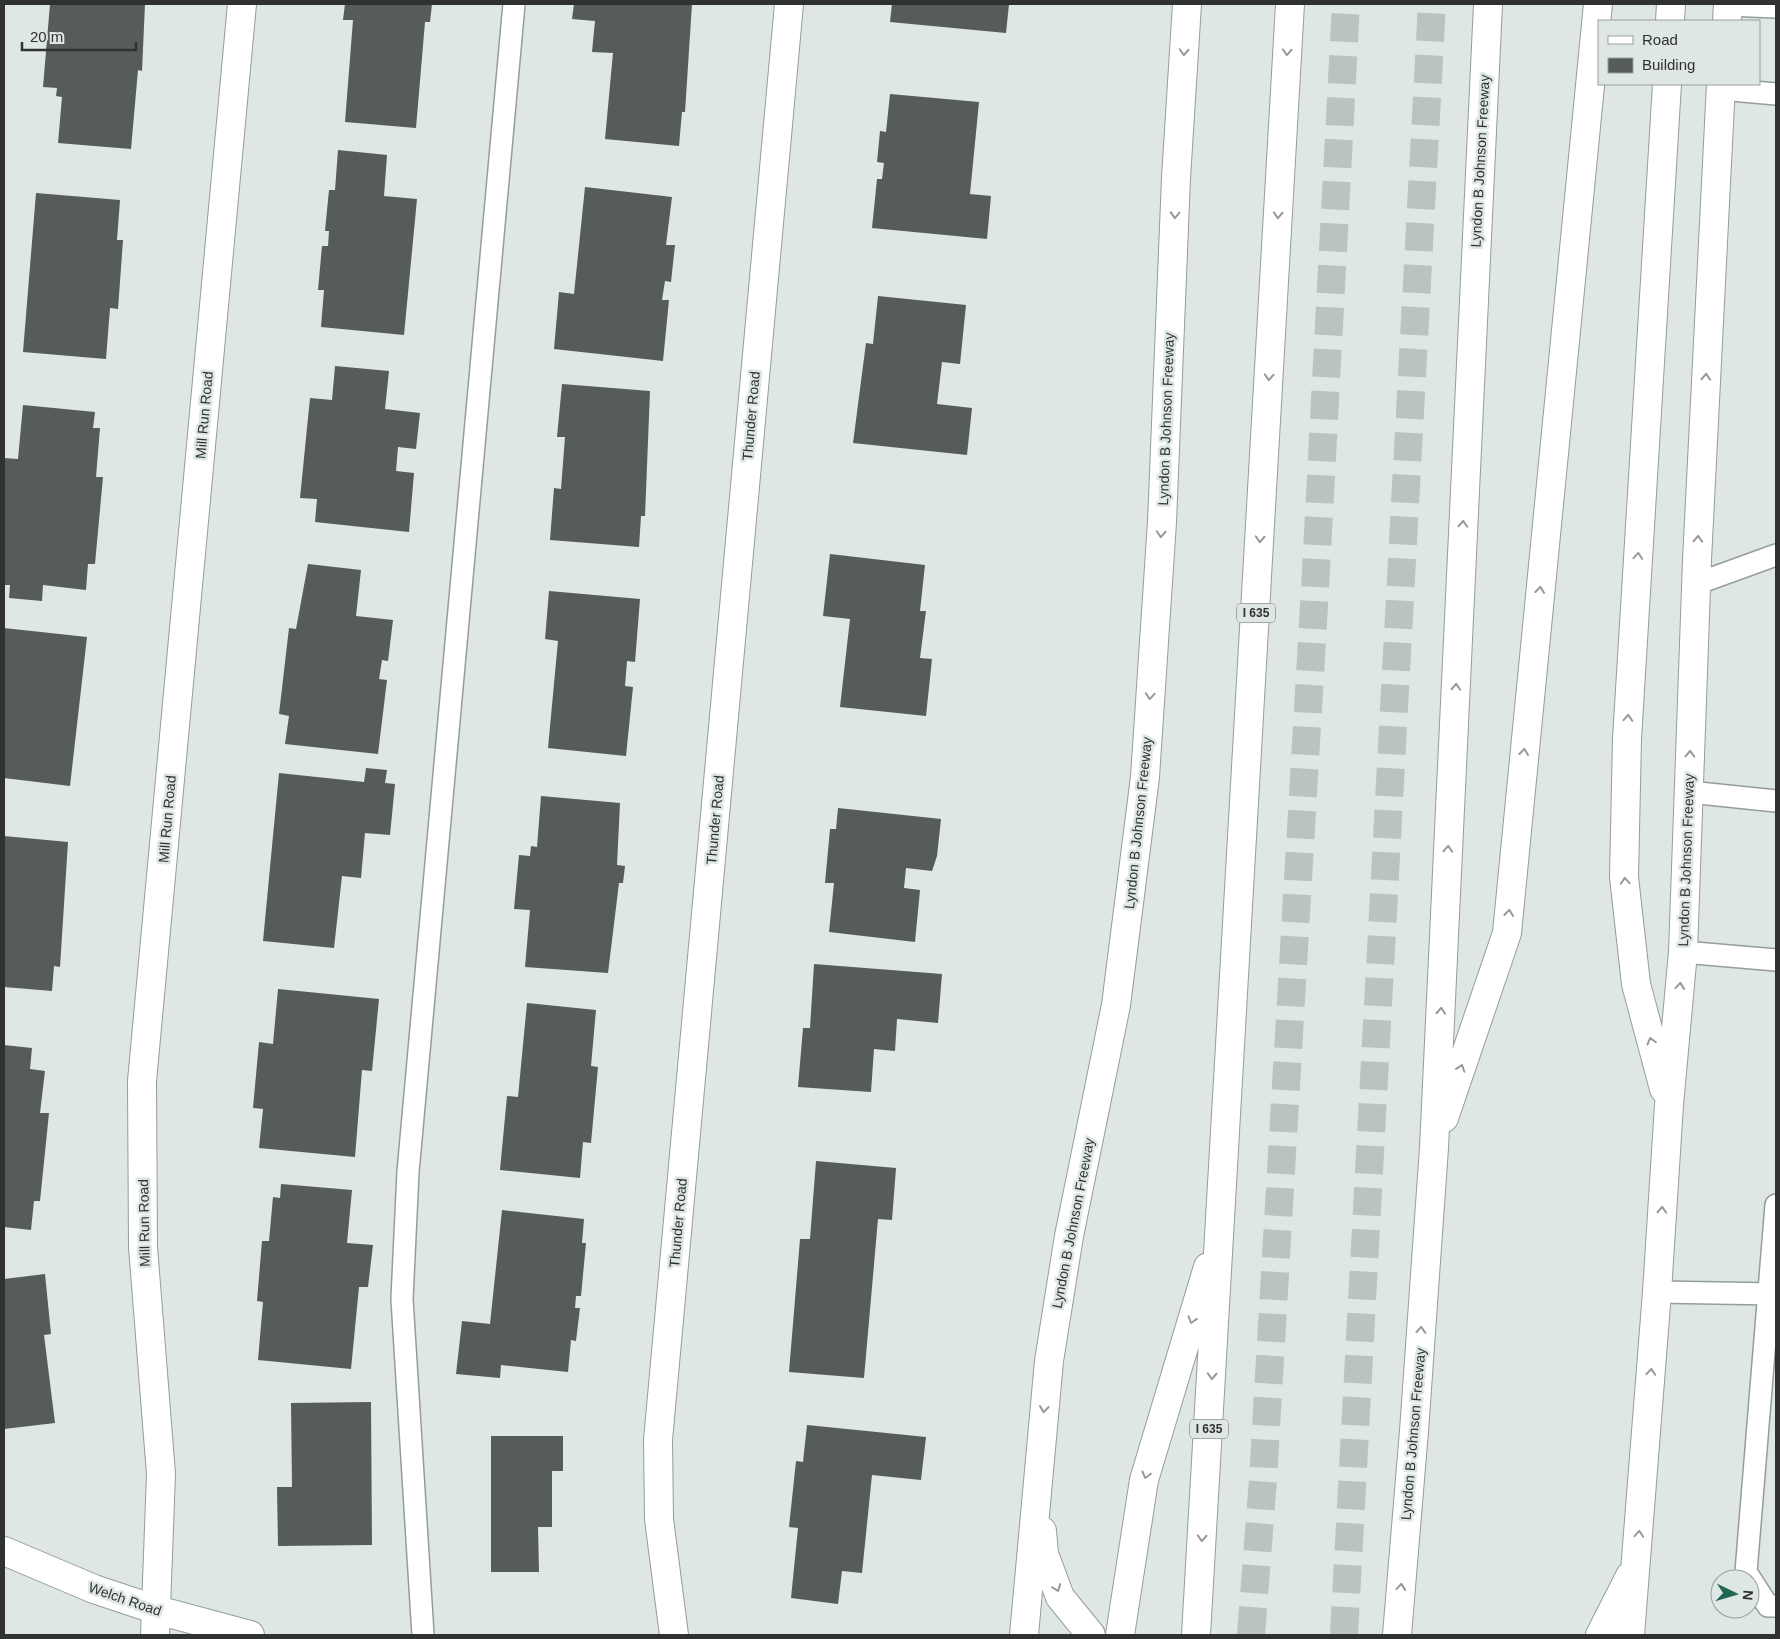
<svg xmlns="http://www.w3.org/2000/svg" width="1780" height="1639" viewBox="0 0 1780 1639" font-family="Arial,sans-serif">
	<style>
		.building { fill: #555c5a }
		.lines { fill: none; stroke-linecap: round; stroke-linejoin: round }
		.motorway-tunnel { stroke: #bbc3c0; stroke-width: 28; stroke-dasharray: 28 14; stroke-linecap: butt }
		.service-casing { stroke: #959d9a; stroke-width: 24 }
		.minor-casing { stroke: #959d9a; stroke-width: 30 }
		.tertiary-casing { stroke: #959d9a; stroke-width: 30 }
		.secondary-casing { stroke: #959d9a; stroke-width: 30 }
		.motorway-casing { stroke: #959d9a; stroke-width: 30 }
		.service { stroke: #fff; stroke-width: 21 }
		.minor { stroke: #fff; stroke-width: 28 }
		.tertiary { stroke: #fff; stroke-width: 28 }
		.secondary { stroke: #fff; stroke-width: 28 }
		.motorway { stroke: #fff; stroke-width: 28 }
		.oneway { stroke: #979898 }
		.labels { text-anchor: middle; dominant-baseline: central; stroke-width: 5; stroke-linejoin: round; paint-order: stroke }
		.shield { fill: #dee7e4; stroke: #646867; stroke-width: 1 }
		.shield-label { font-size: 12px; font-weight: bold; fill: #2f3231 }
		.street-label { font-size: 14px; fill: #2f3231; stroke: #dee7e4 }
	</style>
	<rect width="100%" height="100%" fill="#dee7e4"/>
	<path class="building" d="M50,4H145L142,71L138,70L131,149L58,143L62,97L56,96L57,88L43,87Z
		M345,4H432L430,22H425L416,128L345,122L353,20H343Z
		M574,4H692L685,112H682L679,146L605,139L613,53L592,52L595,21L572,19Z
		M892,4H1009L1006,33L890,22Z
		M890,94L979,102L970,194L991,196L987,239L872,228L877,179H882L884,163L877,162L880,131L886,132Z
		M338,150L387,155L384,196L417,199L404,335L321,327L324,290H318L322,246H328L329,231H325L329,190H335Z
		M585,187L672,197L666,245H675L671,282L665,281L662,300H669L663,361L554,349L559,292L574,294Z
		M36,193L120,200L117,240H123L118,309L110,308L106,359L23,352Z
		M878,296L966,305L960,364L942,362L937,404L972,408L967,455L853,443L866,343L873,344Z
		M335,366L389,371L385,409L420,413L416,449L398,447L396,471L414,473L409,532L315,522L317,499L300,498L310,398L332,400Z
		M562,384L650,391L645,516H641L639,547L550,540L554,488L561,489L565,437H557Z
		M23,405L95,412L93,428H100L96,477H103L95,564H88L86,590L43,585L42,601L9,598L10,585H4V458L18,459Z
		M830,554L925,565L920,611H926L920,658L932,659L926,716L840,707L850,619L823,616Z
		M308,564L361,570L356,616L393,620L388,661L382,660L379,679L387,680L378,754L285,744L289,716L279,714L289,628L296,629Z
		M549,591L640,599L635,662L627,661L625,686L633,687L626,756L548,748L558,641L545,639Z
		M4,628L87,637L70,786L4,778Z
		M366,768L387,770L385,783L395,784L390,835L365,833L361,878L342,876L334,948L263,941L279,773L364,782Z
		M541,796L620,803L617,865L625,866L623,883H619L608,973L525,967L530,910L514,909L519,855L530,856L531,846L537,847Z
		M838,808L941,819L937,856L932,871L906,868L904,888L920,890L915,942L829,932L834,883H825L830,829H836Z
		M4,836L68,842L60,967L54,966L52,991L4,987Z
		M814,964L942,974L938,1023L897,1019L895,1051L874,1049L871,1092L798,1087L803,1028H810Z
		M278,989L379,999L372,1071L362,1070L355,1157L259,1148L263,1109L253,1108L259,1042L273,1044Z
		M527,1003L596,1010L591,1066L598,1067L591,1143L583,1142L580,1178L500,1170L507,1096L518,1097Z
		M4,1045L32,1048L30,1069L45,1071L40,1113H49L40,1201H34L31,1230L4,1227Z
		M816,1161L896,1168L892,1220L878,1219L864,1378L789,1372L800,1239H810Z
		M281,1184L352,1190L347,1243L373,1245L368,1287H359L351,1369L258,1360L263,1302L257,1301L262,1241H269L273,1197L280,1198Z
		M502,1210L584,1219L582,1243H586L581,1296H576L575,1308H580L576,1341L571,1340L568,1372L501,1365L500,1378L456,1374L462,1321L490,1324Z
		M45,1274L51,1334L44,1335L55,1423L4,1429V1279Z
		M371,1402L372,1545L278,1546L277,1487H292L291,1403Z
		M807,1425L926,1437L921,1480L872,1475L862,1573L842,1571L838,1604L791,1598L798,1528L789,1527L796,1461L803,1462Z
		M491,1436H563V1471H552V1527H538L539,1572H491Z"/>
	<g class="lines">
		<path class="motorway-tunnel" d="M1251,1635L1263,1479L1315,589L1346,4
			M1344,1635L1432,4"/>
		<defs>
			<path id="service" d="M1728,5L1776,7
				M1720,89L1776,94
				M1696,584L1776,555
				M1689,792L1776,801
				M1683,952L1776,960
				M1776,1205L1746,1572L1768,1606H1776
				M1657,1292L1776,1294
				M423,1635L402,1299L408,1172L514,4"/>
			<path id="minor" d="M155,1635L161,1474L143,1247L142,1081L242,4
				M674,1635L659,1519L658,1440L789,4"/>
			<path id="tertiary" d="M4,1551L94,1589L157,1610L250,1635"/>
			<path id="secondary" d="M1670,21L1671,4
				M1727,21L1728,4
				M1664,1089L1636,984L1624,877L1627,739L1667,84
				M1042,1531L1044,1554L1060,1597L1091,1635
				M1024,1635L1049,1361L1069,1236L1116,1005L1145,777L1162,522L1176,178L1187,4
				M1600,1635L1630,1576
				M1630,1635L1657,1292L1669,1105L1683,952L1697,560L1721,84"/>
			<path id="motorway" d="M1444,1118L1507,933L1598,4
				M1120,1635L1144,1480L1208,1267
				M1196,1635L1290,4
				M1397,1635L1414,1431L1434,1148L1488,4"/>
		</defs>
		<use href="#service" class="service-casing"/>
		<use href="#minor" class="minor-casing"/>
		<use href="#tertiary" class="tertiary-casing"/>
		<use href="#secondary" class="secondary-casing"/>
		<use href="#motorway" class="motorway-casing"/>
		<use href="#service" class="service"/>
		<use href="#minor" class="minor"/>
		<use href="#tertiary" class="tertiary"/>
		<use href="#secondary" class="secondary"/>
		<use href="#motorway" class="motorway"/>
	</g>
	<defs><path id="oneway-chevron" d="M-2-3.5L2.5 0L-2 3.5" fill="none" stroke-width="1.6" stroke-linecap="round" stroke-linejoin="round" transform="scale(1.25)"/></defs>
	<g class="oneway">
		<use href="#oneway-chevron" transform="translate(1184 52) rotate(93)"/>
		<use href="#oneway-chevron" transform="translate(1287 52) rotate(93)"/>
		<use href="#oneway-chevron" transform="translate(1175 215) rotate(92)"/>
		<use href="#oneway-chevron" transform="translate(1278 215) rotate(93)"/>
		<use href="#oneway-chevron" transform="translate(1269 377) rotate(93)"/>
		<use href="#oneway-chevron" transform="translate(1706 377) rotate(-87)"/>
		<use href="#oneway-chevron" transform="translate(1463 524) rotate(-87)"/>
		<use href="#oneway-chevron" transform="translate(1161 534) rotate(93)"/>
		<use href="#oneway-chevron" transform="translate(1260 539) rotate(93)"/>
		<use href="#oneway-chevron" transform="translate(1698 539) rotate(-87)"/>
		<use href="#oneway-chevron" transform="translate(1638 556) rotate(-86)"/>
		<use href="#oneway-chevron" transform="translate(1540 590) rotate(-84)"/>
		<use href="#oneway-chevron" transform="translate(1456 687) rotate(-87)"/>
		<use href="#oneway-chevron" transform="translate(1150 696) rotate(94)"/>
		<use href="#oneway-chevron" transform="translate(1628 718) rotate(-86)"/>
		<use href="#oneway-chevron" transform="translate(1524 752) rotate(-84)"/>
		<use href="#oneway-chevron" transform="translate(1690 754) rotate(-88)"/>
		<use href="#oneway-chevron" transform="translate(1448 849) rotate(-87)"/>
		<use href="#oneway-chevron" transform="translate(1625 881) rotate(-94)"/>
		<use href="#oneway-chevron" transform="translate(1509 913) rotate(-84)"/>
		<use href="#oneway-chevron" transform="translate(1680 986) rotate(-85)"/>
		<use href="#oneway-chevron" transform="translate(1441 1011) rotate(-87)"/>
		<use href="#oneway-chevron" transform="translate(1651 1041) rotate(-105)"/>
		<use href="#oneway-chevron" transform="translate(1461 1068) rotate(-71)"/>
		<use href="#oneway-chevron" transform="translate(1662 1210) rotate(-87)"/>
		<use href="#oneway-chevron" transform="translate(1192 1320) rotate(107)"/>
		<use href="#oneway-chevron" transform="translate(1421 1330) rotate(-86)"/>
		<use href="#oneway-chevron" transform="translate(1651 1372) rotate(-86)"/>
		<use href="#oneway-chevron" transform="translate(1212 1376) rotate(93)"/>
		<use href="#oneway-chevron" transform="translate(1044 1409) rotate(96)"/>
		<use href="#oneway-chevron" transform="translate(1146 1475) rotate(105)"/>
		<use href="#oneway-chevron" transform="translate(1639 1534) rotate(-86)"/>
		<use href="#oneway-chevron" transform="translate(1202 1538) rotate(93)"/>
		<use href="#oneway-chevron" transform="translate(1401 1587) rotate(-85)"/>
		<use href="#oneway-chevron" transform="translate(1057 1588) rotate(69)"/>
	</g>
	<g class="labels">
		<g class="shield">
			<rect x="1237" y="603.5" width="38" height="19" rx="4"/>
			<rect x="1190" y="1419.5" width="38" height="19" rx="4"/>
		</g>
		<g class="shield-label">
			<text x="1256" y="613">I 635</text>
			<text x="1209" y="1429">I 635</text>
		</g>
		<g class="street-label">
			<text transform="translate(1480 161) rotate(-87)">Lyndon B Johnson Freeway</text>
			<text transform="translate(204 415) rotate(-85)">Mill Run Road</text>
			<text transform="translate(751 416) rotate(-85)">Thunder Road</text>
			<text transform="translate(1166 419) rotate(-88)">Lyndon B Johnson Freeway</text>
			<text transform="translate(167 819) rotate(-85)">Mill Run Road</text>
			<text transform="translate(715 820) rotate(-85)">Thunder Road</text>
			<text transform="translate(1138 823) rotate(-84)">Lyndon B Johnson Freeway</text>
			<text transform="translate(1686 860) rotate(-88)">Lyndon B Johnson Freeway</text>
			<text transform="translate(144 1223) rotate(-91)">Mill Run Road</text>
			<text transform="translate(678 1223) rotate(-85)">Thunder Road</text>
			<text transform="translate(1073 1223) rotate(-79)">Lyndon B Johnson Freeway</text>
			<text transform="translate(1413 1434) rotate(-85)">Lyndon B Johnson Freeway</text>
			<text transform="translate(125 1599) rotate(19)">Welch Road</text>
		</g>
	</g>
	<rect width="1780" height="1639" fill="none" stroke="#2f3231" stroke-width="10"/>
	<rect x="1598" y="20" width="162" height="65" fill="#dee7e4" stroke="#989f9c"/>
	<rect x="1608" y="36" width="25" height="8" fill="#ffffff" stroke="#989f9c"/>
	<text x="1642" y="45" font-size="15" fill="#2f3231">Road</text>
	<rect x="1608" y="58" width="25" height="15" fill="#555c5a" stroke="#989f9c"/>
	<text x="1642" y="70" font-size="15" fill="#2f3231">Building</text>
	<g transform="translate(1735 1594) rotate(95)"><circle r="24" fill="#dee7e4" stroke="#989f9c"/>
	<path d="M0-4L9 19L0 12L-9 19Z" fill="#236656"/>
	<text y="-8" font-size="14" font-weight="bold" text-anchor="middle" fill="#2f3231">N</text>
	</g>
	<path d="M22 42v8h114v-8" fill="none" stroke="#2f3231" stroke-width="2.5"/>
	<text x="30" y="42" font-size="15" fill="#2f3231" stroke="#dee7e4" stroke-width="4" paint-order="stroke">20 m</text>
</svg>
